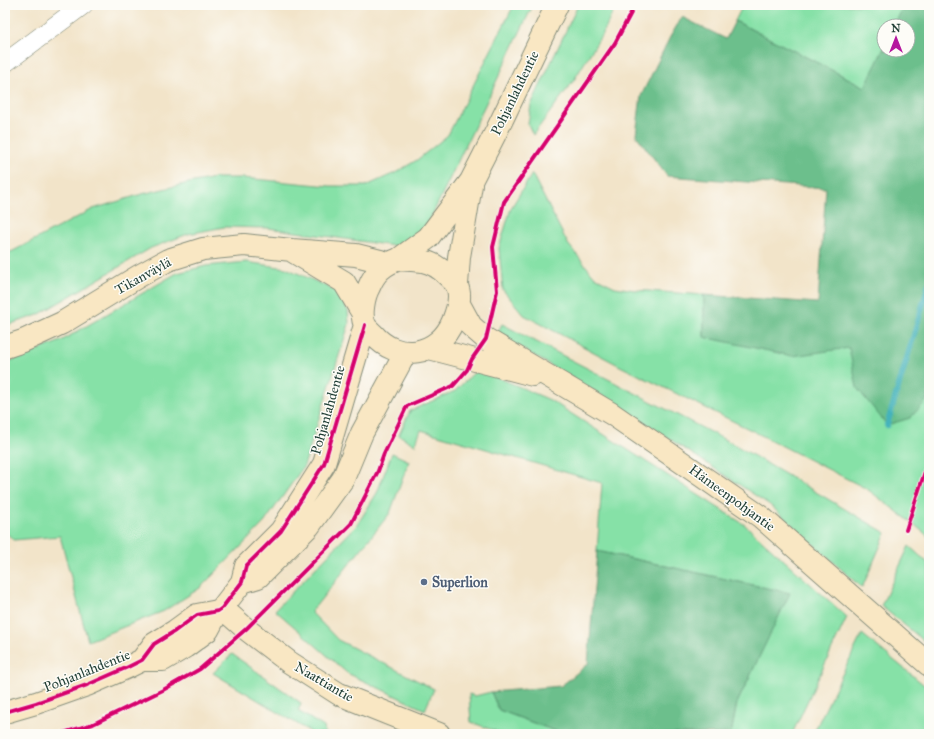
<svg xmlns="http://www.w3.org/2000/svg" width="934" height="739" viewBox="0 0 934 739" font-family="'IM FELL Great Primer',serif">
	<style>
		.green { fill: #86e1a7; stroke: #528f6e; fill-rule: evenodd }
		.forest { fill: #6cbf8c; stroke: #467e60 }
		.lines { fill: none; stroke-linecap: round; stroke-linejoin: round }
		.stream { stroke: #44b3bb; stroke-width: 6 }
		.street-casing { stroke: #88907e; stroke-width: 20 }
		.secondary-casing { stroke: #88907e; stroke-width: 24 }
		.street { stroke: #fff; stroke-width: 19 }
		.secondary { stroke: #f9e7c3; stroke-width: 22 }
		.cycleway-casing { stroke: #fdfcf7; stroke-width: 6 }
		.cycleway { stroke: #d6006c; stroke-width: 4 }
		.service-dot { fill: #5c6f8a; stroke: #fdfcf7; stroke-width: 1.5 }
		.labels { text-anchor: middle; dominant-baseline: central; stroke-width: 3; stroke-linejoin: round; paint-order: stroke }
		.street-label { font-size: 14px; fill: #1f3d34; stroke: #fdfcf7 }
		.service-label { font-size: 14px; font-weight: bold; fill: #4e5e75; stroke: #fdfcf7; text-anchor: start }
	</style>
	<rect width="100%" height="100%" fill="#fdfcf7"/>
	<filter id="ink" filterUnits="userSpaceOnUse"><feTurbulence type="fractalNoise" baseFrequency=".025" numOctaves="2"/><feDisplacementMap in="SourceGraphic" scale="8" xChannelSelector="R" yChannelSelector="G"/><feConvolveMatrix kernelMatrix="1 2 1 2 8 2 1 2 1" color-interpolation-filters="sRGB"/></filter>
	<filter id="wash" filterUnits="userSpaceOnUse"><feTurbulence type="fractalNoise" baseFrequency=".012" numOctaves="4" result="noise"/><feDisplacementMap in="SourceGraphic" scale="16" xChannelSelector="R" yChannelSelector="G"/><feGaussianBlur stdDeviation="0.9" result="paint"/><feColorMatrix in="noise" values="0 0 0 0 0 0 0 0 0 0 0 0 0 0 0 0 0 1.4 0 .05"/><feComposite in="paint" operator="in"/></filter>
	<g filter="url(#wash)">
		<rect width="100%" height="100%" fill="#f2e4c9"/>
		<path class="green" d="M514,5H533L423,234L394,246L268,228L224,227L188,234L151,248L38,315L5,326V254L13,251L93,209L142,194L189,183L215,178H243L330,186H366L395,173L417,160L448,135Z
			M578,5H616L604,31L574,80L533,135L528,124L531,105Z
			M743,5H929V537L916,526L867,489L747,428L622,367L524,315L503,290L499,248L511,208L532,174L568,244L595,277L615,287L635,290L704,295V337L849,348L865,87L735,21ZM884,26H908V50H884Z
			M246,262L286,268L337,291L348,311L349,324L304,466L264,523L225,563L200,588L164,611L88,641L60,536L14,540L5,532V363L61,341L177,273L206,266Z
			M502,324L737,446L886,533L862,588L770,505L618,405L497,334Z
			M478,369L550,400L745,525L847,617L792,734H731L737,703L789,593L597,551L602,483L421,430L415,445L399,435L410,411L455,391Z
			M392,453L409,461L390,513L311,612L338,640L434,689L425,710L347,673L275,610L357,525L377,493Z
			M909,546L929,564V645L881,606Z
			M862,634L929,689V734H813Z
			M232,654L301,703L298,711L324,727L325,733L314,734L213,673Z
			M491,692L499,710L563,734H503L471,722L469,694L475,696Z"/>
		<path class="forest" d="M904,5H929V392L927,400L910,418L887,425L857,388L849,348L792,356L704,337V295L818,303L826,188L667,176L636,135L641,96L670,37L682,17L726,39L735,21L865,87L884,48V50H908V26H894Z
			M597,551L790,593L737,703L731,734H563L499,710L491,692L561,686L588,664Z"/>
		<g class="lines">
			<path class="stream" d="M887,425L929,284"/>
		</g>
	</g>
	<g filter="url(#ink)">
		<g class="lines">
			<defs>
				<path id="street" d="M5,63L83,5"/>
				<path id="secondary" d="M294,252L344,282L362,312
					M399,259L428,238L471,181L496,132L557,5
					M399,259C407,260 415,260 423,261C432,263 440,268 447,275C450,278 455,282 457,286C462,297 457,311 453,321C439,356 397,363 373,334C370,331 366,328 365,325C360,315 364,296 369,287C375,272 383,265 399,259Z
					M457,285L459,257L471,185
					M459,304L471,326L486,339L612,414L761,517L929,665
					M5,347L23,341L62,323L139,276L168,260L203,249L244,245L292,250L356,255L388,263
					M429,348L533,375
					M242,582L258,577L309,526L343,479L362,433L406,352
					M222,608L246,629L289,662L339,694L439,734
					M142,660H163L185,647L208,630L218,611
					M5,712L36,703L87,685L128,667L142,660L154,644L175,631L197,615L218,611L222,608L242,582L246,566L281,531L324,464L365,325"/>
			</defs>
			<use href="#street" class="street-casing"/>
			<use href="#secondary" class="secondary-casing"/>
			<use href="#street" class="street"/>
			<use href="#secondary" class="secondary"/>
			<defs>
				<path id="cycleway" d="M906,530L929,459
					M5,712L36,703L87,685L128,667L142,660L154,644L175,631L197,615L218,611L222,608L242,582L246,566L281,531L324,464L365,325
					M60,734L93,724L163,690L200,669L246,629L351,524L378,471L384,454L407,406L453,386L467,370L472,359L486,339L497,291L493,247L504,202L615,43L632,11L634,5"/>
			</defs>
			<use href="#cycleway" class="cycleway-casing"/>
			<use href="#cycleway" class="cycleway"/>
		</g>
	</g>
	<circle class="service-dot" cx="424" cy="582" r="4"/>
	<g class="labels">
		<g class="street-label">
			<text transform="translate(515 93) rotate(-64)">Pohjanlahdentie</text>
			<text transform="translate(143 276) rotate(-29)">Tikanväylä</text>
			<text transform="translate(328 410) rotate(-74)">Pohjanlahdentie</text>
			<text transform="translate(732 498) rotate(36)">Hämeenpohjantie</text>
			<text transform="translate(87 671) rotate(-22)">Pohjanlahdentie</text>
			<text transform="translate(324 682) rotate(30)">Naattiantie</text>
		</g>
		<g class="service-label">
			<text x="432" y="582">Superlion</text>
		</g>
	</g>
	<rect width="934" height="739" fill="none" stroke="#fdfcf7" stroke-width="20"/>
	<g transform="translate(896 38)"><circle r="19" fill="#fdfcf7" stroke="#a4b0a9"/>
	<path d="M0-3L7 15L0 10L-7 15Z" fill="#b5179e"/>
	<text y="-6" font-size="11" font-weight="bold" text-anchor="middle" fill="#1f3d34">N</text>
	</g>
</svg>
